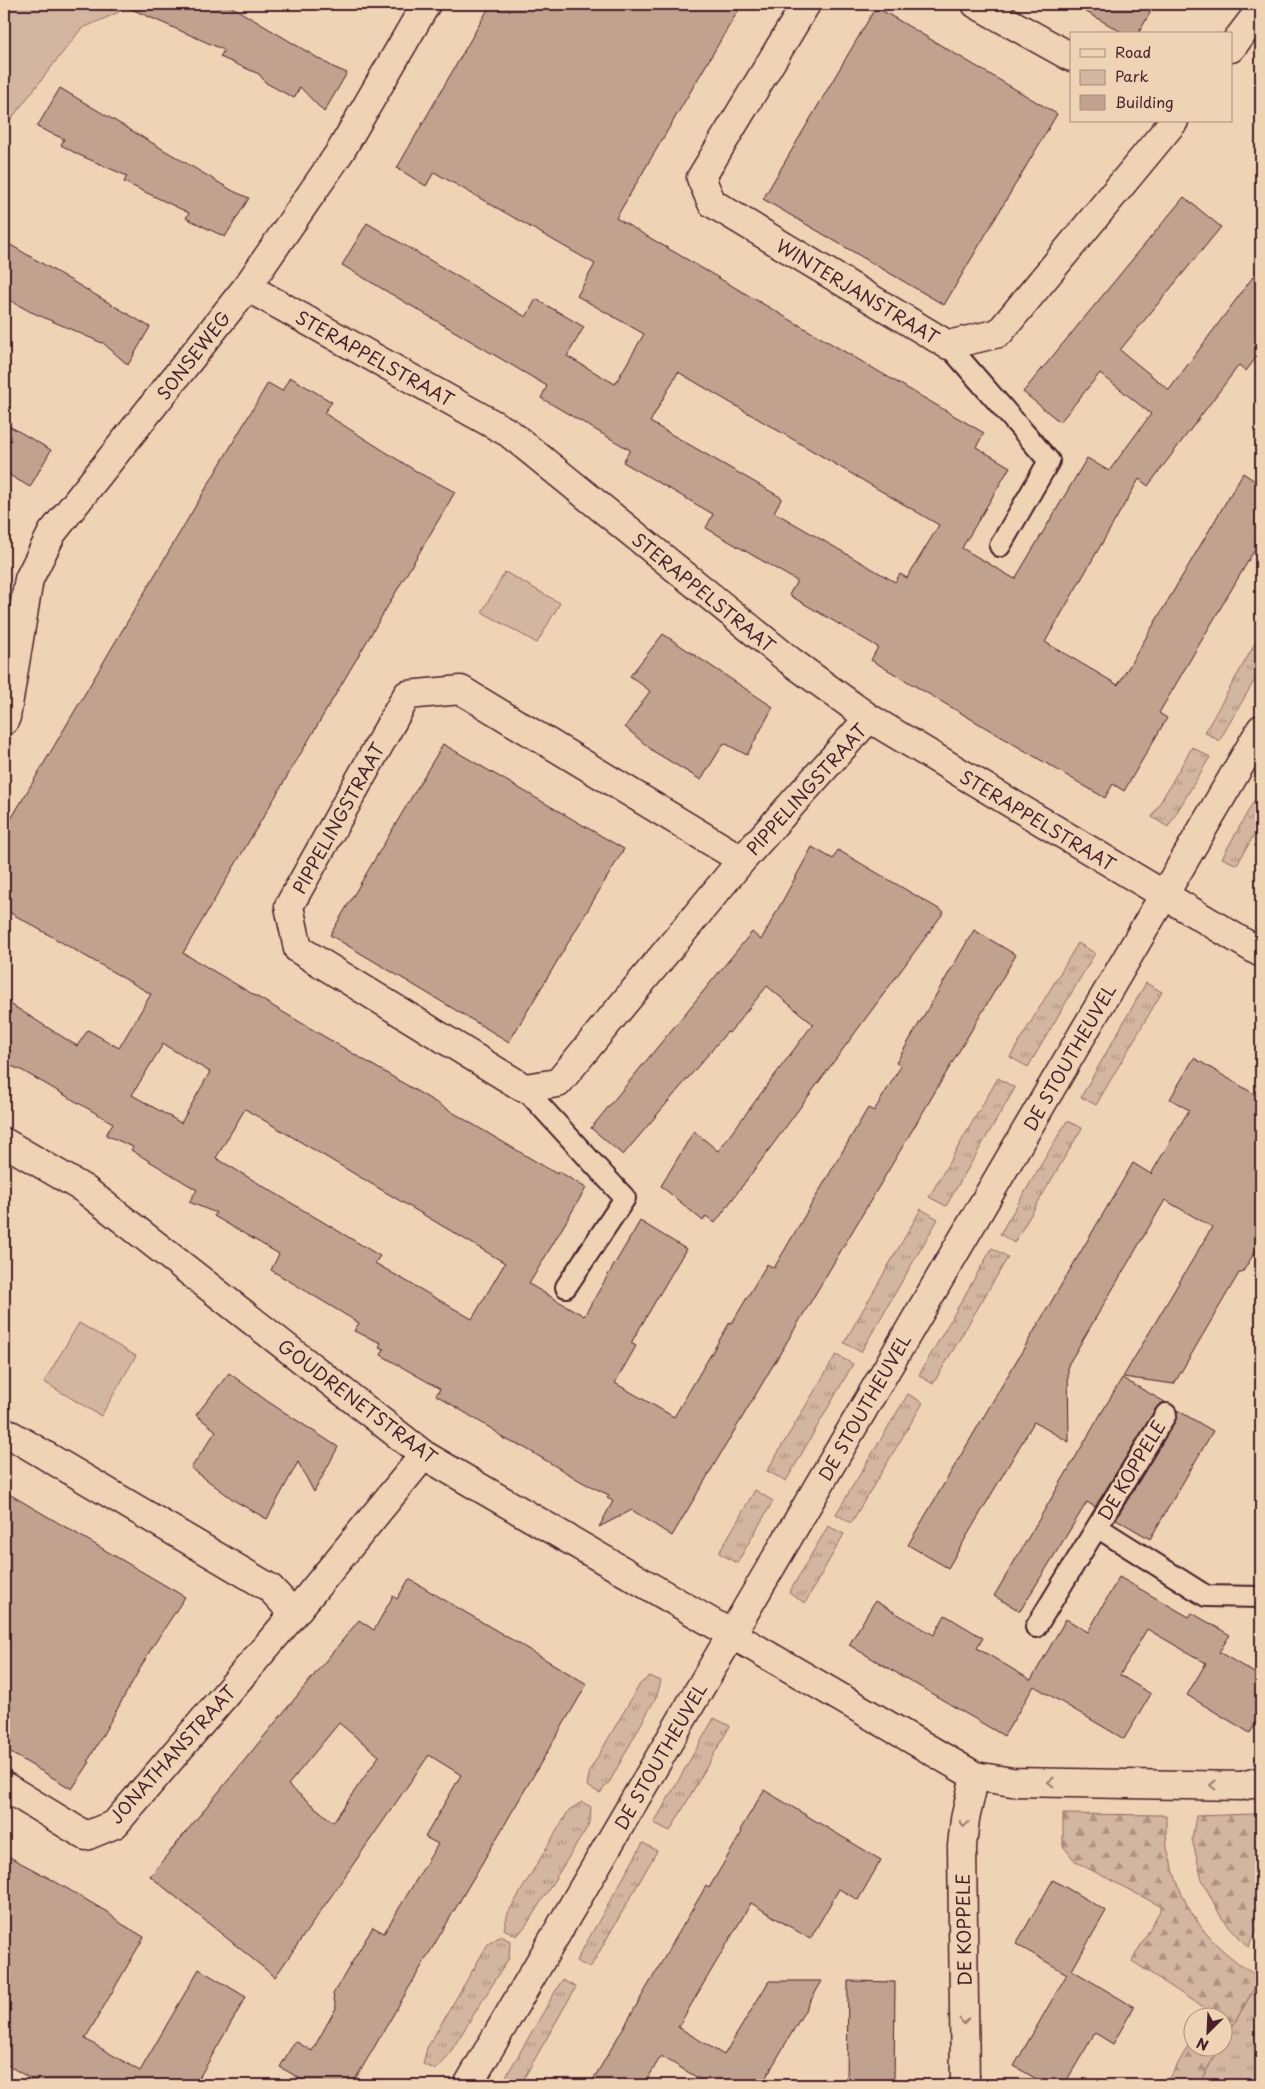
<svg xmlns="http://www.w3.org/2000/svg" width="1265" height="2089" viewBox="0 0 1265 2089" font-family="'Playpen Sans',sans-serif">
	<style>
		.grass { fill: url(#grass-tufts); stroke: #8e6a65 }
		.forest { fill: url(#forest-firs); stroke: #8e6a65 }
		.park { fill: #d3b69f; stroke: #8e6a65 }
		.building { fill: #c0a28e; stroke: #4a1f2b; fill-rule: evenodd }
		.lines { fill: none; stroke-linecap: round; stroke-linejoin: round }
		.lane-casing { stroke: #4a1f2b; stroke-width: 24 }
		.street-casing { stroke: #4a1f2b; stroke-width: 31 }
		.secondary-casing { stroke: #4a1f2b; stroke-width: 31 }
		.lane { stroke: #eed4b5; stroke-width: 20 }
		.street { stroke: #eed4b5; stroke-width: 28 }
		.secondary { stroke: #eed4b5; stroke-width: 28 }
		.oneway { stroke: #9c7a70 }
		.labels { text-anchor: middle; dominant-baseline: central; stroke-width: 5; stroke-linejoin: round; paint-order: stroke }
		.street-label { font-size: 18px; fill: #4a1f2b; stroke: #eed4b5 }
	</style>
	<defs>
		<pattern id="grass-tufts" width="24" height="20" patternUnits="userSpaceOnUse" patternTransform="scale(1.25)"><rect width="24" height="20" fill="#d3b69f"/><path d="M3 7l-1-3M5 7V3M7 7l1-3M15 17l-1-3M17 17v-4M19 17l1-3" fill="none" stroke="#ad9382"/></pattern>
		<pattern id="forest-firs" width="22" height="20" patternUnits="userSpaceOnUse" patternTransform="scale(1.25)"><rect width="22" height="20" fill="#d3b69f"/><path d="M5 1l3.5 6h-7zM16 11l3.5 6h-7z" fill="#ad9382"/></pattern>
	</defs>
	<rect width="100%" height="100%" fill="#eed4b5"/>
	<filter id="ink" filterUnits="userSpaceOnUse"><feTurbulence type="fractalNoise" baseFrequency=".02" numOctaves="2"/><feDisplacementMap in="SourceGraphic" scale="10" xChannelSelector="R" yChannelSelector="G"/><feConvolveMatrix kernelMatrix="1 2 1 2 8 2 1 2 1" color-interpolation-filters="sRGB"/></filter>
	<g filter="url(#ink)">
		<path class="grass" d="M1261,633V669L1219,741L1205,732Z
			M1192,747L1210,757L1168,827L1152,817Z
			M1260,790L1261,822L1237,865L1222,858Z
			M1078,943L1095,953L1028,1067L1010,1057Z
			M1146,983L1162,992L1096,1105L1081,1097Z
			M998,1078L1015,1088L946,1206L929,1197Z
			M1067,1121L1082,1128L1014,1243L1000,1234Z
			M921,1209L938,1219L861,1352L844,1343Z
			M992,1248L1008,1257L933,1384L919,1375Z
			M836,1355L853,1364L786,1481L767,1471Z
			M908,1394L923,1403L851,1523L836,1514Z
			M755,1490L773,1501L737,1563L719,1553Z
			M828,1526L844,1534L805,1603L789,1593Z
			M650,1676L661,1681L657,1695L610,1781L600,1793L587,1786L590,1770L640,1684Z
			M714,1718L730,1726L670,1831L654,1823Z
			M582,1802L591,1807L590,1823L527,1924L517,1936L504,1929L508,1913L569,1810Z
			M643,1843L657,1851L590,1968L576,1961Z
			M501,1936L510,1941L509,1958L446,2059L436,2070L423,2064L427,2048L488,1944Z
			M1260,1978L1261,2085H1198L1220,2047L1222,2046L1223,2043Z
			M562,1980L576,1987L520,2085H501Z"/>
		<path class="forest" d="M1261,1812V1922L1248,1947L1221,1917L1202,1880L1192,1839L1196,1816L1253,1814Z
			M1063,1814L1166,1815C1166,1826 1166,1836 1167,1847C1168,1854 1171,1862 1173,1869C1188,1921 1216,1950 1260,1978L1223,2043L1222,2016H1205L1208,2011L1132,1961L1162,1907L1076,1862L1063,1846Z
			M1192,2039V2046L1220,2047L1198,2085H1166Z"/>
		<path class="park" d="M4,4H124L119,12L81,29L4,128Z
			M505,572L560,603L537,643L482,612Z
			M79,1323L136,1356L101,1416L44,1382Z"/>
		<path class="building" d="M120,4H227L333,67L347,73L324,112L300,87L294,98L266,83L259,74L220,57L224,50Z
			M491,4H742L616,218L984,433L976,447L1010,467L962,548L1015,579L1087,458L1109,471L1151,414L1100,373L1060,422L1023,392L1184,197L1221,227L1120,350L1169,390L1261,266V351L1246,371L1239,365L1148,486L1139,479L1045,642L1118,685L1243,473L1261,485V539L1159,713L1167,718L1124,791L1113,784L1105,798L871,660L878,647L789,595L797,581L706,528L713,514L623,462L630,450L541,398L547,386L342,265L367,223L526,317L536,299L584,327L567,356L615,384L644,334L577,296L595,264L434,172L426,186L397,168ZM678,372L939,525L907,578L900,574L895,582L774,512L782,498L650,422Z
			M1072,4H1155L1138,34H1125Z
			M876,7L1057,114L944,305L763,199Z
			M60,88L233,191L249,198L225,237L186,218L189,213L124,182L127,176L77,154L61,145L64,139L37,127Z
			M4,241L150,327L128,365L102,342V343L29,311L4,297Z
			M290,377L332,402L324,413L419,473L455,492L183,953L557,1174L558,1171L586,1188L529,1284L584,1316L640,1221L686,1249L631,1343L636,1346L615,1383L674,1417L730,1322L732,1323L767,1264L774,1268L868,1108L874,1111L901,1066L896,1063L974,930L1016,955L672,1536L632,1510L599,1527L613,1501L607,1498L609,1495L582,1482L525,1448L504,1439L495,1431L436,1395L440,1389L381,1355L384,1349L379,1347L381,1343L354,1331L359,1323L271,1270L279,1254L214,1216L216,1213L189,1202L197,1190L131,1150L133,1147L106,1135L113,1123L23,1071L4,1063V1000L77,1046L88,1030L119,1048L151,994L4,909V831L268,383L282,391ZM163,1044L210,1072L181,1123L132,1095ZM245,1109L505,1263L472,1319L375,1263L380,1256L216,1158Z
			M4,423L51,450L30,487L4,472Z
			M663,634L773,707L747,755L724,743L701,780L653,751L625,727L650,691L630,676Z
			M443,744L624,849L509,1042L330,935Z
			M812,847L833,859L838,850L944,912L715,1223L706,1216L703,1221L661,1186L694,1131L718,1151L813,1024L767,986L729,1033L727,1032L623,1155L591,1128L752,932L761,940Z
			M1194,1058L1261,1098V1242L1242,1273H1239L1174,1384L1123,1377L1212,1227L1165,1200L1068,1365L1069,1442L1034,1422L948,1568L908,1545L1133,1163L1151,1174L1189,1110L1170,1099Z
			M229,1373L267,1401L338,1447L314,1492L298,1462L267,1519L235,1501L191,1468L216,1431L196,1415Z
			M1122,1378L1165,1402L1156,1408L1095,1507L1087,1502L1020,1611L994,1596Z
			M1177,1410L1213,1431L1150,1539L1116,1519L1176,1420Z
			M4,1491L185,1597L151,1649L88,1761L90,1762L72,1789L4,1749Z
			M1119,1577L1189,1617L1192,1613L1230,1635L1219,1652L1261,1677V1715L1250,1733L1187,1695L1206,1663L1147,1629L1120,1675L1151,1694L1124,1739L1034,1686L1004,1736L849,1645L875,1601L934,1635L945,1615L983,1638L977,1648L1031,1680L1066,1619L1088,1632Z
			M409,1579L587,1684L352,2085H311L280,2067L295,2041L312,2051L336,2008L333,1994L373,1927L384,1933L438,1844L425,1837L461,1775L429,1755L275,1977L150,1876L359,1620L374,1630L393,1596L397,1599ZM339,1723L379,1756L333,1822L288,1785Z
			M764,1790L881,1860L858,1900L839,1889L810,1939L751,1903L678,2027L724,2055L769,1981H822L765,2079L776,2085H707L708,2084L661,2056L644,2085H590L706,1886L709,1888L742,1832L740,1830Z
			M4,1854L49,1878L107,1912L122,1924L144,1937L85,2039L140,2071L199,1969L246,1997L195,2085H41L4,2063Z
			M1053,1880L1106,1911L1072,1970L1134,2007L1113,2044L1095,2033L1064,2085H1047L1014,2066L1067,1974L1016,1944Z
			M848,1981L895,1982L894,2085H847Z"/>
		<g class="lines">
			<defs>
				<path id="lane" d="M948,345L1049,461L1000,546
					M524,1088L625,1198L566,1287
					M1097,1527L1206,1596L1261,1597
					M1036,1627L1166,1414"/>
				<path id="street" d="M806,4L701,178L712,203L948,345L999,333L1174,121
					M976,4L1071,57
					M1231,48L1261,9
					M247,287L509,433L789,660L869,718L1261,953
					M4,721L6,717L29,579L52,533L247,287L340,152L426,4
					M742,860L558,1083L524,1088L298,949L289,906L407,695L461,690L742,860L869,718
					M4,1142L84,1189L424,1455L975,1776L1012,1782L1242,1786L1261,1781
					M4,1431L270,1588L294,1614
					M4,1786L86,1836L115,1824L294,1614L424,1455
					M965,2085L962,1846L965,1819L975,1776"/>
				<path id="secondary" d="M468,2085L1261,729"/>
			</defs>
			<use href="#lane" class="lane-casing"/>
			<use href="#street" class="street-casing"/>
			<use href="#secondary" class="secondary-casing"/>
			<use href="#lane" class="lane"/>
			<use href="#street" class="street"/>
			<use href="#secondary" class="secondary"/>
		</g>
		<defs><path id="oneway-chevron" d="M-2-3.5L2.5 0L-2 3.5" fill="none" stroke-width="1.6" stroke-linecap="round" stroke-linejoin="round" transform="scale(1.25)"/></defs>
		<g class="oneway">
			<use href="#oneway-chevron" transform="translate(1051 1782) rotate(-179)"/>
			<use href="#oneway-chevron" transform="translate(1213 1785) rotate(-179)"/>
			<use href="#oneway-chevron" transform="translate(964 1824) rotate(98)"/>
			<use href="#oneway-chevron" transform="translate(964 2021) rotate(89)"/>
		</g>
	</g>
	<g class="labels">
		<g class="street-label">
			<text transform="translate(858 291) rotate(31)">WINTERJANSTRAAT</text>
			<text transform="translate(193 355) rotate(-52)">SONSEWEG</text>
			<text transform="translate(375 358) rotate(29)">STERAPPELSTRAAT</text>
			<text transform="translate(704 592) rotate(39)">STERAPPELSTRAAT</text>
			<text transform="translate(806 789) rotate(-48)">PIPPELINGSTRAAT</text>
			<text transform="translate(338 818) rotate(-61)">PIPPELINGSTRAAT</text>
			<text transform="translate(1038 820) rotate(31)">STERAPPELSTRAAT</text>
			<text transform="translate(1069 1057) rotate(-60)">DE STOUTHEUVEL</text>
			<text transform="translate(358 1401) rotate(37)">GOUDRENETSTRAAT</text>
			<text transform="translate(864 1407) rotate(-60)">DE STOUTHEUVEL</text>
			<text transform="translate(1131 1470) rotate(-59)">DE KOPPELE</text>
			<text transform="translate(172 1754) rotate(-48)">JONATHANSTRAAT</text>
			<text transform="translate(660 1756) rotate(-60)">DE STOUTHEUVEL</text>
			<text transform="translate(963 1930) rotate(-91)">DE KOPPELE</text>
		</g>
	</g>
	<rect width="1265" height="2089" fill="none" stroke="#eed4b5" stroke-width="20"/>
	<rect x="10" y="10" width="1245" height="2069" fill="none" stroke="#4a1f2b" stroke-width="2" filter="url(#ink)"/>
	<rect x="1070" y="32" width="162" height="90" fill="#eed4b5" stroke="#ac8c7e"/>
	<rect x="1080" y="49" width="25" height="8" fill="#eed4b5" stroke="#ac8c7e"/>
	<text x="1115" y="58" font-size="15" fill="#4a1f2b">Road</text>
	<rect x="1080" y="70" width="25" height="15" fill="#d3b69f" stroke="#ac8c7e"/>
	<text x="1115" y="82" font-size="15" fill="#4a1f2b">Park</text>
	<rect x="1080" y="95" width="25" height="15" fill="#c0a28e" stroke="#ac8c7e"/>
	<text x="1115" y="108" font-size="15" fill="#4a1f2b">Building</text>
	<g transform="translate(1208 2032) rotate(204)"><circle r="24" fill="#eed4b5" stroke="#ac8c7e"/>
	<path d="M0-4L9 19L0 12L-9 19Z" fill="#4a1f2b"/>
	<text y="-8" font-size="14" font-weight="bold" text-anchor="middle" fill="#4a1f2b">N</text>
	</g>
</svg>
